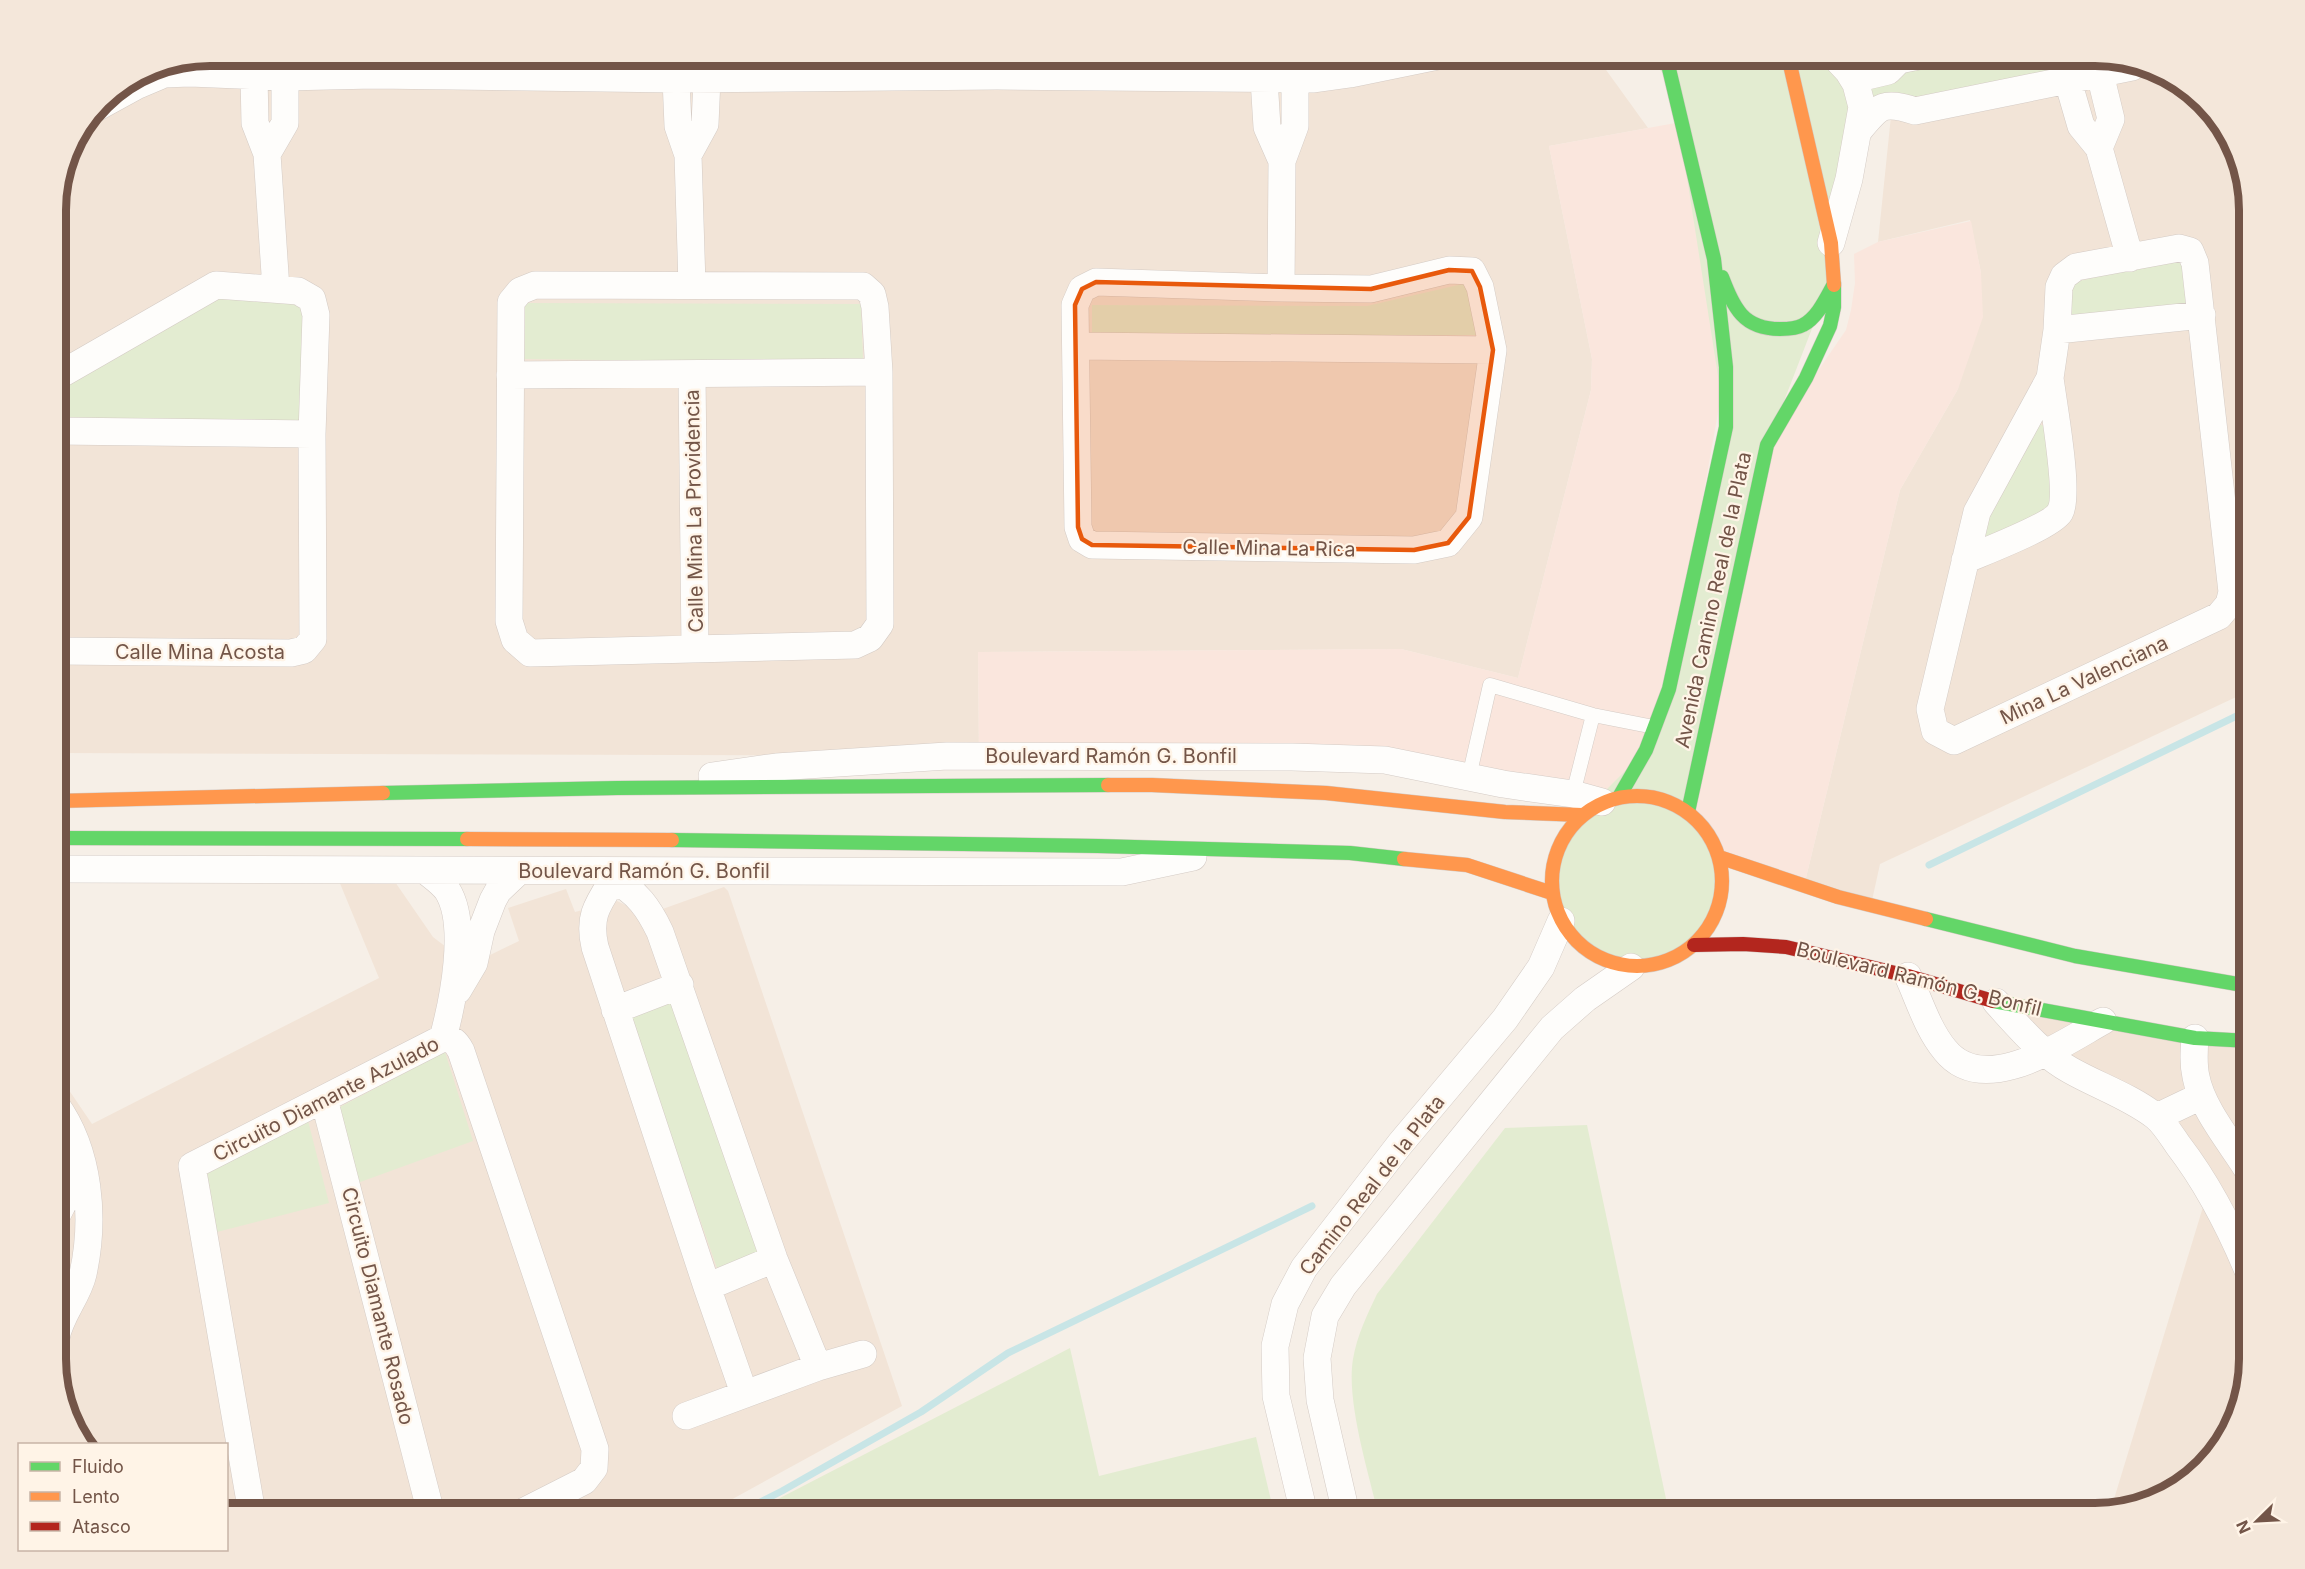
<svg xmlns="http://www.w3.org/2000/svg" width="2305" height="1569" viewBox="0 0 2305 1569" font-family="Inter,sans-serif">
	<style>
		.residential { fill: #f2e4d7 }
		.commercial { fill: #fae6dd }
		.green { fill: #e3ecd1 }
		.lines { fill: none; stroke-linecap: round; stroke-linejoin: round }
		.stream { stroke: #c8e5e6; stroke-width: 7 }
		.lane-casing { stroke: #d4cbc5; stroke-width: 15 }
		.street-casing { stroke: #d4cbc5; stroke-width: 28 }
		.fast-casing { stroke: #d4cac4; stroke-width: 15 }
		.slow-casing { stroke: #d4cac4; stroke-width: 15 }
		.jam-casing { stroke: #d4cac4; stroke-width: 15 }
		.lane { stroke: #fefdfb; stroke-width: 14 }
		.street { stroke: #fefdfb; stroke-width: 27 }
		.fast { stroke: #63d668; stroke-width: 14 }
		.slow { stroke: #ff974d; stroke-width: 14 }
		.jam { stroke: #b3261e; stroke-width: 14 }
		.marked { fill: #e8590c; fill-opacity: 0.2; stroke: #e8590c; stroke-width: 4.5; stroke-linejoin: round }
		.labels { text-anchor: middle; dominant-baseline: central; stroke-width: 4.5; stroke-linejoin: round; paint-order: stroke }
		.street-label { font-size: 20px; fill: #735548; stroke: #fff4e7 }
		.rim { fill: none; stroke: #735548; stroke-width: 8 }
	</style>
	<rect width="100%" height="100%" fill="#f6efe7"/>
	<path class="residential" d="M210,56H1596L1648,128L1549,146L1592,359L1591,390L1518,678L1401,649L978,652L979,756L56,753V200L67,150L101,100Z
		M2095,56L2181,82L2229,133L2249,209V691L1880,864L1871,905L1804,886L1900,490L1958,389L1981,273L1970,220L1878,242L1891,116Z
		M393,879L433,937L446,947L486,957L519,941L508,908L566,889L575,912L617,901L646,915L724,887L728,891L902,1406L707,1513H227L226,1444H84L76,1436L56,1369V1071L92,1124L379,978L339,881Z
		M1996,1002L2249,1049V1360L2223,1445L2172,1493L2096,1513H2012L2114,1499L2203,1207L2178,1162L2131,1101Z"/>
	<path class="commercial" d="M1681,122L1726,367L1669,689L1619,797L1385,760L979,756L978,652L1401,649L1518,678L1591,390L1592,359L1549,146Z
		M1971,221L1981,273L1983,317L1958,389L1900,490L1804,886L1719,857L1707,832L1688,812L1767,445L1846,330L1851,310L1855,283L1854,254L1878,242Z"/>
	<path class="green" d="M210,56H1438L1350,74L190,73L151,67Z
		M1646,56H1787L1830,282L1767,445L1688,813C1694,819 1702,825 1707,832C1716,845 1719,860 1721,875C1723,892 1719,909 1710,923C1674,987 1580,978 1557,908C1547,879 1553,851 1570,826L1646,750L1726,427L1672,82Z
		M1789,56H1834L1848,71L1919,56H2095L2132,67L1878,119L1829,227Z
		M2184,257L2194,312L2061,324L2066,284Z
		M1467,283L1476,335L1092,336V305L1367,306Z
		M216,285L312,299V434L56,431V377Z
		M525,303L861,304L863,360L686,361L524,359Z
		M2039,424L2046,427L2056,511L1993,542L1979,530Z
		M670,995L759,1253L717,1268L627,1010Z
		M445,1052L473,1141L352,1185L334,1110Z
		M306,1113L329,1203L217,1232L202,1167Z
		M1587,1125L1669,1513H1378C1368,1471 1346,1400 1353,1359C1357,1336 1367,1315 1377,1294L1505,1128Z
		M1070,1348L1099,1476L1256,1437L1274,1513H751Z"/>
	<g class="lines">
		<path class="stream" d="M1929,865L2249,710
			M739,1513L782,1491L921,1412L1008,1353L1312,1206"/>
		<defs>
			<path id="lane" d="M1469,777L1490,685L1593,715L1654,727
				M1573,794L1593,715"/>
			<path id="street" d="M1834,56L1848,71L1867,76L1888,71L1899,60L1919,56
				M254,76L255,123L267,154L285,123V77
				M676,79L678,126L688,155L705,124L707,79
				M1264,79L1267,127L1282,161L1295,126V79
				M2068,81L2081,126L2099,148L2111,119L2100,74
				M96,108L138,85L164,74L190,73L285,77L374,75L676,79L997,76L1314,79L1350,74L1438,56
				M1860,129C1880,105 1883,101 1915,111L2132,67
				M2099,148L2130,258
				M267,154L276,289
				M688,155L692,285
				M1831,243L1849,179L1862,107L1856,84L1848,71L1899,60
				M2179,248L2190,251L2195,263L2232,592L2229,604L2219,616L1954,741L1935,731L1930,709L1977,512L2050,378L2057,330L2059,287L2064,276L2076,267Z
				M1449,270L1472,271L1480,287L1493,350L1469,517L1448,543L1414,550L1092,545L1082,539L1078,527L1075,305L1082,289L1096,282L1281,288L1371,289Z
				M535,285L863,286L872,294L875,307L879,372L880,624L870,638L855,645L530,653L515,640L509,621L511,302L520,291Z
				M1281,288L1282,161
				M2057,330L2202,315
				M1076,346L1493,350
				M692,374L695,648
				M510,375L879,372
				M56,377L216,285L298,291L312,299L316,315L312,434L313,639L304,650L291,653L56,651
				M56,431L312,434
				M1965,560C1983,552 2052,526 2060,512C2070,495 2053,402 2050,378
				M712,776L776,767L947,756L1292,757L1385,760L1503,784L1573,794L1602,802
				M56,869L1122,872L1193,857
				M426,871C433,877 441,882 447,890C469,924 453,1001 443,1038
				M611,871L613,880C597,905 588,917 595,947L707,1287L744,1393
				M613,880C637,891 649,909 660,932L774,1259L818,1367
				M1908,976C1919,1000 1928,1030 1945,1050C1984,1099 2063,1043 2103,1021
				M458,990L474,963L481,931L493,900L498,891L519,871
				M1996,1002C2018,1026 2041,1054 2070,1070C2098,1086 2129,1096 2155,1116C2164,1123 2171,1135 2178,1145C2208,1184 2230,1227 2249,1273
				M615,1010L680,985
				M2195,1038C2194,1051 2193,1064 2196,1077C2202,1109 2232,1144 2249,1172
				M324,1099L431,1513
				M56,1105C90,1152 95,1219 83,1274C78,1296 60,1315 56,1338C55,1348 56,1360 56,1370
				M2157,1117L2201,1096
				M56,1217L82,1166
				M707,1287L774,1259
				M686,1416L818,1367L863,1354
				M252,1513L192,1166L443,1038C453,1039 456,1042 461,1051L595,1449L594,1468L584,1481L521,1513
				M1304,1513L1276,1396L1275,1346L1285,1304L1304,1268L1400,1144L1505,1019L1541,967L1561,921
				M1346,1513L1320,1400L1317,1358L1325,1316L1343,1286L1552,1028L1585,999L1631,967"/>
			<path id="fast" d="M1722,277C1734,308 1743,329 1780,329C1787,329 1796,329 1803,325C1818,317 1826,298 1834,284
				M383,793L617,788L1108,785
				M1619,797L1646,750L1669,689L1726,427V367L1714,259L1666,56
				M1688,812L1767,445L1806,378L1830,326L1834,307V285
				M56,838L467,839
				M672,840L1098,846L1350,853L1404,859
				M1926,919L2075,956L2249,986
				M1993,1001L2195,1038L2249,1041"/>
			<path id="slow" d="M1788,56L1831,243L1834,285
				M1108,785H1152L1326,793L1505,812L1582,815
				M1552 881a85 85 0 1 1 170 0a85 85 0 1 1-170 0Z
				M56,801L383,793
				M467,839L672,840
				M1719,857L1838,897L1926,919
				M1404,859L1467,865L1552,893"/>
			<path id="jam" d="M1694,945L1743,944L1786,947L1908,976L1993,1001"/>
		</defs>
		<use href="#lane" class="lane-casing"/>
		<use href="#street" class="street-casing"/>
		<use href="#fast" class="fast-casing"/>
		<use href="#slow" class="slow-casing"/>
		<use href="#jam" class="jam-casing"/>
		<use href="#lane" class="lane"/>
		<use href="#street" class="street"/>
		<use href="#fast" class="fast"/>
		<use href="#slow" class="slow"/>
		<use href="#jam" class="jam"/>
	</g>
	<path class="marked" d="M1449,270L1472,271L1480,287L1493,350L1469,517L1448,543L1414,550L1092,545L1082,539L1078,527L1075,305L1082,289L1096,282L1371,289Z"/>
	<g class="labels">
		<g class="street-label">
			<text transform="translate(694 511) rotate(-91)">Calle Mina La Providencia</text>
			<text transform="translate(1269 548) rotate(1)">Calle Mina La Rica</text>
			<text transform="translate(1713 600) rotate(-78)">Avenida Camino Real de la Plata</text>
			<text x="200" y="652">Calle Mina Acosta</text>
			<text transform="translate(2084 680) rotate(-25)">Mina La Valenciana</text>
			<text x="1111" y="756">Boulevard Ramón G. Bonfil</text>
			<text x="644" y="871">Boulevard Ramón G. Bonfil</text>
			<text transform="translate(1919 979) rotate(14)">Boulevard Ramón G. Bonfil</text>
			<text transform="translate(326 1099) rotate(-27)">Circuito Diamante Azulado</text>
			<text transform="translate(1372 1185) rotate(-52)">Camino Real de la Plata</text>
			<text transform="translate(378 1306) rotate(76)">Circuito Diamante Rosado</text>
		</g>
	</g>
	<path d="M0 0H2305V1569H0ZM210 66H2095A144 144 0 0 1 2239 210V1359A144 144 0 0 1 2095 1503H210A144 144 0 0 1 66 1359V210A144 144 0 0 1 210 66Z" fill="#f4e7da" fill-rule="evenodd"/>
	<path class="rim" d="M210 66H2095A144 144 0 0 1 2239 210V1359A144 144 0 0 1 2095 1503H210A144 144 0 0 1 66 1359V210A144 144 0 0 1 210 66Z"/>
	<rect x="18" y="1443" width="210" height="108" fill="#fff4e7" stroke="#c7b4a7" stroke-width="1.5"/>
	<rect x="30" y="1462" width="30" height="9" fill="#63d668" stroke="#c7b4a7" stroke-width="1.5"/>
	<text x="72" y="1473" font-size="18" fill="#735548">Fluido</text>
	<rect x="30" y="1492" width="30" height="9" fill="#ff974d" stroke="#c7b4a7" stroke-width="1.5"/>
	<text x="72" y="1503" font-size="18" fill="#735548">Lento</text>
	<rect x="30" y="1522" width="30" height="9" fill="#b3261e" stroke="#c7b4a7" stroke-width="1.5"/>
	<text x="72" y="1533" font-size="18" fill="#735548">Atasco</text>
	<g transform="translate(2257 1521) rotate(246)" stroke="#fff4e7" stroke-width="4.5" paint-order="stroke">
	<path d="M0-4.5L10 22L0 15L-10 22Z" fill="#735548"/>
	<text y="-9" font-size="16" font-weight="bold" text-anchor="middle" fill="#735548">N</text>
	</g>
</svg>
